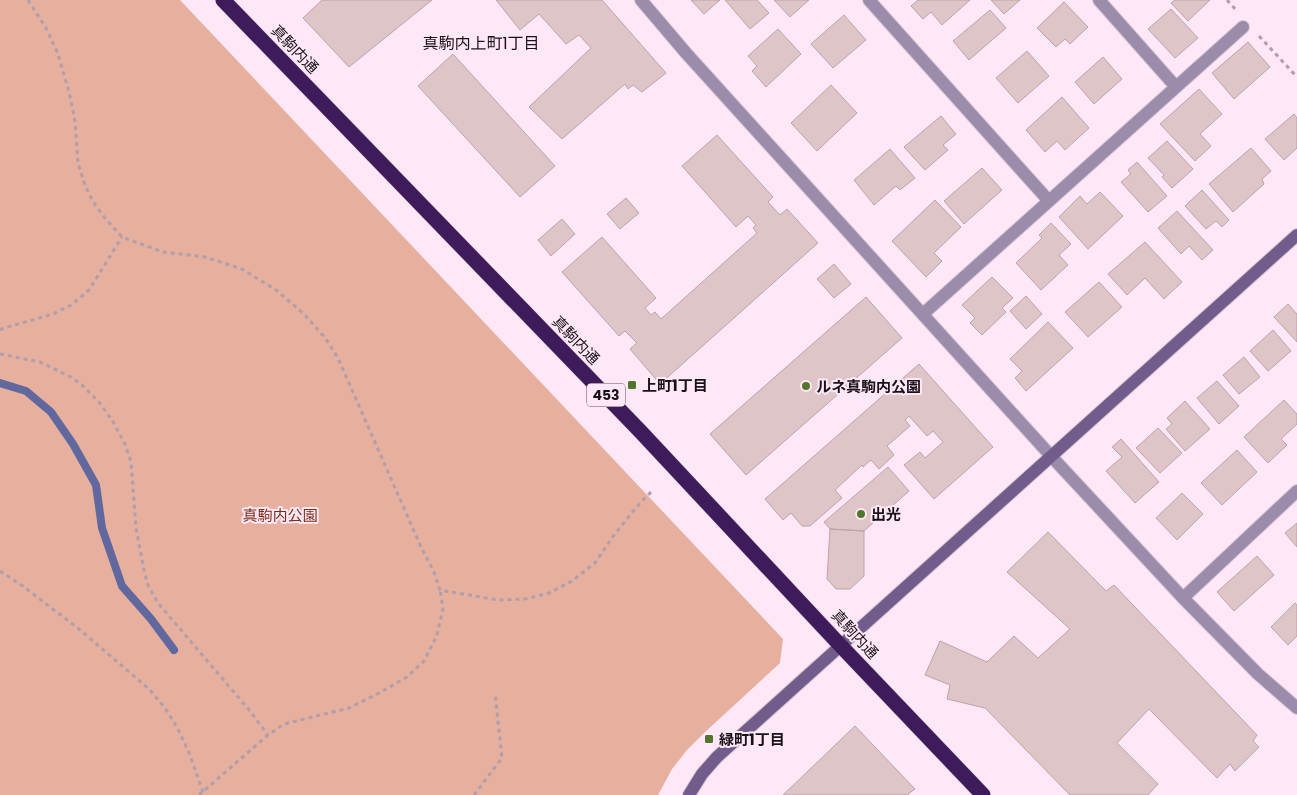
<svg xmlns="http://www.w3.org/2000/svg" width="1297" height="795" viewBox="0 0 1297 795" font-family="Poppins,'Noto Sans JP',sans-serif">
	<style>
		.green { fill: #e6af9e }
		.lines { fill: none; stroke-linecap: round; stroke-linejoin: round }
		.stream { stroke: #61689e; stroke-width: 8 }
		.building { fill: #dfc4c8; stroke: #bda3a7 }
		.street-casing { stroke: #d9c6d3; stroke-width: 14 }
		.secondary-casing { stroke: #d9c6d3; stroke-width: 14 }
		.highway-casing { stroke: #d9c6d3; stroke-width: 16 }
		.path { stroke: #b09fab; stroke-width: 3; stroke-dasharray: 4 4; stroke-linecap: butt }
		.street { stroke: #9b8cac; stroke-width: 12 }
		.secondary { stroke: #725c8b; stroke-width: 12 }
		.highway { stroke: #3f1b5c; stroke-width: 15 }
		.poi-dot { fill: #53742b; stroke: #fee8f7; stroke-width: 2 }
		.labels { text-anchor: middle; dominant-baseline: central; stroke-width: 4; stroke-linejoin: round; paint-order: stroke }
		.shield { fill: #fee8f7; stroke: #5d525a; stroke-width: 1 }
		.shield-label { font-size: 14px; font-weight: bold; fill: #181116 }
		.street-label { font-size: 15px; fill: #181116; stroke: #fee8f7 }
		.poi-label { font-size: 15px; font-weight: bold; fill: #181116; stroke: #fee8f7; text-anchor: start }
		.park-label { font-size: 15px; fill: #7c2e15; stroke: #fee8f7 }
		.neighbourhood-label { font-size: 16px; fill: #181116; stroke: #fee8f7 }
	</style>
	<rect width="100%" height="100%" fill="#fee8f7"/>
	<path class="green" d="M0,0H180L783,639L780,663L704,733L687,750L672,769L658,795H0Z"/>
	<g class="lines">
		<path class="stream" d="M0,383L26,391L51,412L73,444L96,485L102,528L122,586L151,619L174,650"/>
	</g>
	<path class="building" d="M322,0H432L349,67L303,18Z
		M496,0H602L666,73L642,92L633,85L628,89L625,84L562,139L529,107L591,48L579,35L566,44L539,14L520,30Z
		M691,0H720L704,14Z
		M725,0H757L769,13L750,29Z
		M774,0H809L790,17Z
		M918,0H970L942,25L931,12L923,19L911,6Z
		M991,0H1020L1004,14Z
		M1175,0H1210L1188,21L1171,3Z
		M1064,2L1088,27L1070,44L1065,39L1056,47L1037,28Z
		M1171,9L1198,38L1175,58L1148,29Z
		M990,10L1006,28L969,60L953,41Z
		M844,15L866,40L833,68L811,44Z
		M778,29L801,54L766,87L752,71L757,66L748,56Z
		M1248,42L1270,67L1234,99L1212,73Z
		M1027,51L1049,76L1018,103L996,78Z
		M453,54L555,166L520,197L418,86Z
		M1103,57L1122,79L1094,104L1075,82Z
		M831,85L857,113L817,151L791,123Z
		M1199,89L1222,114L1200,134L1211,146L1195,161L1160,124Z
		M1062,97L1089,128L1065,150L1057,141L1045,152L1026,130Z
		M1294,114L1297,118V148L1284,160L1265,139Z
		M941,116L956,134L943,145L948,150L925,170L904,147Z
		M717,135L773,197L768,202L780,215L787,209L818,243L660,384L630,349L637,343L625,331L619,336L562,272L602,237L656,298L645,308L651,315L655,312L661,319L757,233L753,228L756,225L748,216L736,227L682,166Z
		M1167,141L1193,169L1172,188L1162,177L1164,175L1148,158Z
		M1251,148L1271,171L1262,179L1264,184L1233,212L1209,184Z
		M890,149L915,178L900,190L896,186L874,205L854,180Z
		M1137,162L1167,196L1148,212L1121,182L1131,174L1128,170Z
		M982,168L1002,190L964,224L944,201Z
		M1202,190L1229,220L1222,227L1216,221L1206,229L1185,206Z
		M1100,192L1123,216L1088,249L1059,217L1080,196L1087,204Z
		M626,198L639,213L620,229L607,214Z
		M935,200L961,227L934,253L942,261L926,277L892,241Z
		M1177,211L1213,250L1202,260L1189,246L1181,254L1158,228Z
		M562,219L575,234L551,256L538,240Z
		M1051,223L1071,244L1059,255L1068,265L1041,290L1016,263L1042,238L1039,235Z
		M1145,242L1182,282L1164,299L1145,278L1127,295L1108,274Z
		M834,264L851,284L834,298L817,279Z
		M992,277L1013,298L1002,308L1006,312L982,335L970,323L975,318L962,305Z
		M1099,282L1122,307L1088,337L1065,312Z
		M1026,296L1042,314L1026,329L1010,311Z
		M866,297L902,338L746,475L710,434Z
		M1288,304L1297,314V342L1274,317Z
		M1048,322L1073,348L1026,391L1015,378L1022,371L1010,359Z
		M1273,330L1291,351L1268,371L1250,351Z
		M1244,357L1260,377L1239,394L1223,375Z
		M919,364L993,447L934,499L904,465L920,452L925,458L943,442L933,431L927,436L909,416L905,420L910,426L887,446L894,455L879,469L871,460L863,467L862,465L835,490L842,498L810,526H802L791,513L783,520L765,499Z
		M1217,381L1239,406L1219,424L1197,398Z
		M1284,400L1297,414V424L1281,439L1287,445L1268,463L1244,437Z
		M1185,401L1210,429L1185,451L1166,429L1172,424L1167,418Z
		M1158,428L1182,453L1160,473L1136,448Z
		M1121,439L1159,482L1135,503L1106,471L1122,457L1112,447Z
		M1237,450L1257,472L1222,505L1201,483Z
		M888,467L909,491L864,531L830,529L824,522Z
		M1182,493L1203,514L1177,540L1156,518Z
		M1297,523V547L1285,533Z
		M830,529L864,531V576L850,589H836L827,579Z
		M1048,532L1106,591L1114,585L1257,735L1253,741L1259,747L1235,771L1230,764L1217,778L1149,709L1117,743L1158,784L1148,795H1070L985,708L947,699L950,685L925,675L940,641L987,662L1014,636L1038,658L1070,629L1007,572Z
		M1257,556L1274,575L1234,611L1217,592Z
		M1295,603L1297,605V636L1288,645L1271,627Z
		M855,726L915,789L908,794L909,795H783Z"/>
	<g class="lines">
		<defs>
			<path id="street" d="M641,0L686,53L1051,456L1183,598L1258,674L1297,708
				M869,0L1049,201
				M1099,0L1176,87
				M923,314L1243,27
				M1183,598L1297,491"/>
			<path id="secondary" d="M689,795L702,774L717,757L1297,235"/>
			<path id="highway" d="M223,0L640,431L840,645L983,795"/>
		</defs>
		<use href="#street" class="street-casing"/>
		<use href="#secondary" class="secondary-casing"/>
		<use href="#highway" class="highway-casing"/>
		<path class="path" d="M28,0L46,28L58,54L69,92L75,121L78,163L85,185L93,202L105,218L122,237L163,252L205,257L242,269L276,290L304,314L326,339L338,358L421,547L434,572L440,590L498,600L525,599L549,593L572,581L595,563L614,535L640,503L653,490
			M1227,0L1237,11
			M1259,36L1297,77
			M0,330L4,328L53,314L71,305L89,290L122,237
			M0,354L40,362L71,377L82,385L99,402L112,420L125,444L131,462L136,528L144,570L148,585L158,603L250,711L268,735
			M0,571L20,584L79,629L149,689L165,708L178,729L190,755L204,795
			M199,795L268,735L284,724L349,708L379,693L407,677L424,661L437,635L443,609L440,590
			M474,795L502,758L495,693"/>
		<use href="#street" class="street"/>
		<use href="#secondary" class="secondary"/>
		<use href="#highway" class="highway"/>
	</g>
	<g class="poi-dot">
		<rect x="627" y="380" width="10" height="10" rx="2.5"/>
		<circle cx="806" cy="386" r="5"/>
		<circle cx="861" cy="514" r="5"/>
		<rect x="704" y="734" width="10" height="10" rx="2.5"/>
	</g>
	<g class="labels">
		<rect class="shield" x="587" y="383.5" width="38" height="23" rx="4"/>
		<g class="shield-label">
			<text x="606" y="395">453</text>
		</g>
		<g class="street-label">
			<text transform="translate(295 49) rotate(46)">真駒内通</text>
			<text transform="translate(576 340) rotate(46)">真駒内通</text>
			<text transform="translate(855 634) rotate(47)">真駒内通</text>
		</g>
		<g class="poi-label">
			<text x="642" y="385">上町1丁目</text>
			<text x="816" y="386">ルネ真駒内公園</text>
			<text x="871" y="514">出光</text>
			<text x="719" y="739">緑町1丁目</text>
		</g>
		<g class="park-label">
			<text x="280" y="515">真駒内公園</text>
		</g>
		<g class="neighbourhood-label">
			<text x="481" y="43">真駒内上町1丁目</text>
		</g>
	</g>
</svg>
